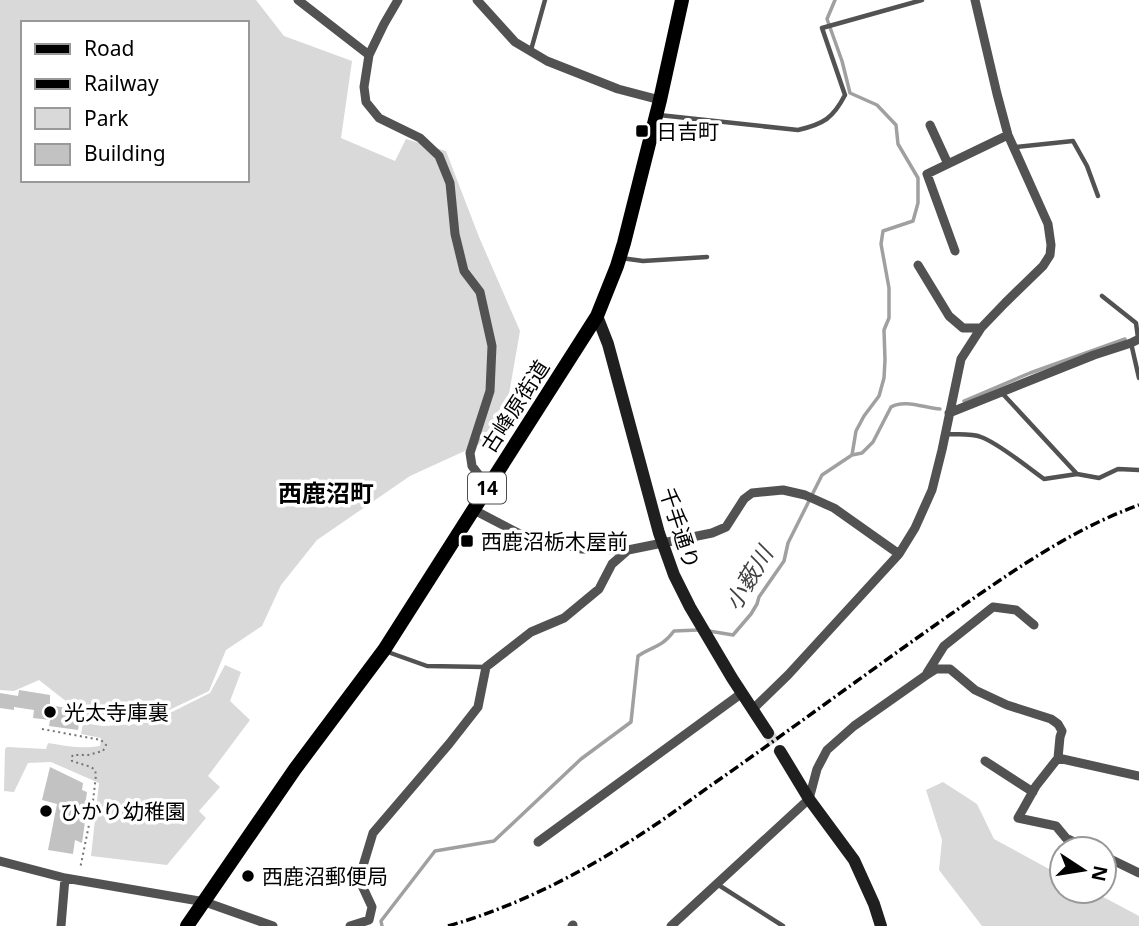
<svg xmlns="http://www.w3.org/2000/svg" width="1139" height="926" viewBox="0 0 1139 926" font-family="'Noto Sans','Noto Sans JP',sans-serif">
	<style>
		.green { fill: #d9d9d9; fill-rule: evenodd }
		.lines { fill: none; stroke-linecap: round; stroke-linejoin: round }
		.stream { stroke: #a0a0a0; stroke-width: 3.5 }
		.building { fill: #c2c2c2 }
		.secondary-tunnel { stroke: #d9d9d9; stroke-width: 12; stroke-dasharray: 12 6; stroke-linecap: butt }
		.path { stroke: #747474; stroke-width: 2; stroke-dasharray: 2 3.5; stroke-linecap: butt }
		.lane { stroke: #525252; stroke-width: 4.5 }
		.street { stroke: #525252; stroke-width: 9 }
		.secondary { stroke: #1f1f1f; stroke-width: 12 }
		.primary { stroke: #000; stroke-width: 14 }
		.rail { stroke: #000; stroke-width: 3.5; stroke-dasharray: 10 3.5 2 3.5; stroke-linecap: butt }
		.poi-dot { fill: #000; stroke: #fff; stroke-width: 2.5 }
		.labels { text-anchor: middle; dominant-baseline: central; stroke-width: 7; stroke-linejoin: round; paint-order: stroke }
		.shield { fill: #fff; stroke: #4c4c4c; stroke-width: 2 }
		.shield-label { font-size: 19px; font-weight: bold; fill: #000 }
		.poi-label { font-size: 21px; fill: #000; stroke: #fff; text-anchor: start }
		.street-label { font-size: 21px; fill: #000; stroke: #fff }
		.water-label { font-size: 23px; font-style: italic; fill: #414141; stroke: #fff }
		.quarter-label { font-size: 24px; font-weight: bold; fill: #000; stroke: #fff }
	</style>
	<rect width="100%" height="100%" fill="#fff"/>
	<path class="green" d="M0,0H256L284,36L352,61L341,138L395,161L406,139L446,151L479,237L520,331L502,434L410,476L317,540L281,585L262,626L226,650L209,691L165,712L118,722L88,721L82,713L70,709L67,702L39,680L14,691L0,690ZM23,23H247V180H23Z
		M225,665L241,672L230,701L250,720L208,776L220,787L199,811L206,818L167,865L91,856L99,783L51,762L28,763L14,792L4,791L5,749L7,747L46,749L48,743C66,746 82,749 100,746L101,738L81,734L83,723L103,726L137,724L166,715L210,693Z
		M943,782L977,804L994,839L1062,876V891H1092L1139,916V926H982L939,870L942,840L926,790Z"/>
	<g class="lines">
		<path class="stream" d="M835,0L827,19L842,61L850,93L877,105L896,125L898,144L918,178V203L913,221L883,231L881,244L889,288V318L884,330L885,360L884,378L879,396L864,416L856,431L852,455
			M964,401L1030,373L1125,339
			M709,631L733,635L751,614L757,604L759,597L784,561L788,543L822,475L852,455L862,453L873,442L891,407C904,399 925,408 940,409
			M382,926L381,921L435,851L494,841L581,759L631,722L638,656C655,645 661,648 674,631L698,630"/>
	</g>
	<path class="building" d="M19,690L50,695V705L66,708L65,714L80,717L78,730L49,726L50,720L33,718L34,710L14,707V710L0,708V693L18,696Z
		M50,767L83,783L82,790L87,792L85,807L87,808L82,843L75,840L73,854L48,850L57,804L42,800Z"/>
	<g class="lines">
		<path class="secondary-tunnel" d="M768,733L780,751"/>
		<path class="path" d="M42,729L101,740L106,745L103,751L88,755H73L71,758L72,761L91,767L95,770L96,775L92,810L80,869"/>
		<path class="lane" d="M531,50L545,0
			M659,115L798,130C824,124 833,118 845,95L822,28L922,0
			M1015,147L1073,141L1087,166L1098,196
			M621,258L643,261L707,257
			M1102,296L1136,323L1138,338
			M1131,343L1139,378
			M947,434C958,435 971,433 981,437C1000,444 1027,467 1044,479L1077,474L1002,393
			M1077,474L1099,478L1118,469L1139,470
			M385,651L427,666L485,667
			M717,884L783,926"/>
		<path class="street" d="M298,0L369,55
			M398,0L384,24L369,55L364,87L366,102L379,118L420,138L439,156L450,183L455,234L464,271L480,292L492,346L490,391L470,453L472,466L488,487
			M477,0L515,42L547,61L618,89L660,100
			M930,125L948,164
			M955,251L927,174L1008,135
			M918,265L949,316L963,328H981
			M949,413L1094,355L1131,343L1139,339
			M474,510L520,534L581,549L628,550L712,533L726,527L744,499L752,493L783,490L805,495L834,508L899,554
			M927,673L944,646L993,607L1016,610L1034,625
			M752,710L788,675L899,554L915,528L932,490L942,450L961,359L981,328L1005,303L1043,266L1050,255L1051,245L1048,224L1008,135L997,94L975,0
			M1058,758L1139,776
			M985,761L1033,792
			M538,842L742,693
			M1104,856L1139,873
			M0,861L65,878L205,902L273,926
			M61,926L65,878
			M350,926L369,920L372,907L359,879L373,833L449,744L478,707L486,667L531,632L564,618L599,589L612,564L628,550
			M572,926L573,925
			M671,926L809,799L817,769L827,750L854,726L925,676L936,669H950L975,690L1007,705L1051,719L1058,724L1062,731L1060,737L1058,758L1036,786L1018,818L1056,826L1066,838L1089,849"/>
		<path class="secondary" d="M597,316L608,344L659,533L674,575L690,607L732,678L768,733
			M780,751L809,799L854,860L874,904L881,926"/>
		<path class="primary" d="M187,926L295,769L384,650L597,316L617,266L624,243L660,100L682,0"/>
		<path class="rail" d="M448,926C522,905 589,869 652,827C673,813 693,798 713,784C793,728 871,670 951,614C1010,573 1070,530 1139,505"/>
	</g>
	<g class="poi-dot">
		<rect x="635" y="124" width="14" height="14" rx="3.5"/>
		<rect x="460" y="534" width="14" height="14" rx="3.5"/>
		<circle cx="50" cy="712" r="7"/>
		<circle cx="46" cy="811" r="7"/>
		<circle cx="248" cy="876" r="7"/>
	</g>
	<g class="labels">
		<rect class="shield" x="468" y="472.5" width="38" height="31" rx="5"/>
		<g class="shield-label">
			<text x="487" y="488">14</text>
		</g>
		<g class="poi-label">
			<text x="656" y="131">日吉町</text>
			<text x="481" y="541">西鹿沼栃木屋前</text>
			<text x="64" y="712">光太寺庫裏</text>
			<text x="60" y="811">ひかり幼稚園</text>
			<text x="262" y="876">西鹿沼郵便局</text>
		</g>
		<g class="street-label">
			<text transform="translate(515 406) rotate(-57)">古峰原街道</text>
			<text transform="translate(680 528) rotate(72)">千手通り</text>
		</g>
		<g class="water-label">
			<text transform="translate(748 578) rotate(-59)">小薮川</text>
		</g>
		<g class="quarter-label">
			<text x="326" y="492">西鹿沼町</text>
		</g>
	</g>
	<rect x="21" y="21" width="228" height="161" fill="#ffffff" stroke="#999999" stroke-width="2"/>
	<rect x="35" y="44" width="35" height="10" fill="#000000" stroke="#999999" stroke-width="2"/>
	<text x="84" y="56" font-size="21" fill="#000000">Road</text>
	<rect x="35" y="79" width="35" height="10" fill="#000000" stroke="#999999" stroke-width="2"/>
	<text x="84" y="91" font-size="21" fill="#000000">Railway</text>
	<rect x="35" y="108" width="35" height="21" fill="#d9d9d9" stroke="#999999" stroke-width="2"/>
	<text x="84" y="126" font-size="21" fill="#000000">Park</text>
	<rect x="35" y="144" width="35" height="21" fill="#c2c2c2" stroke="#999999" stroke-width="2"/>
	<text x="84" y="161" font-size="21" fill="#000000">Building</text>
	<g transform="translate(1083 870) rotate(102)"><circle r="33" fill="#ffffff" stroke="#999999" stroke-width="2"/>
	<path d="M0-5L12 26L0 18L-12 26Z" fill="#000000"/>
	<text y="-10" font-size="19" font-weight="bold" text-anchor="middle" fill="#000000">N</text>
	</g>
</svg>
